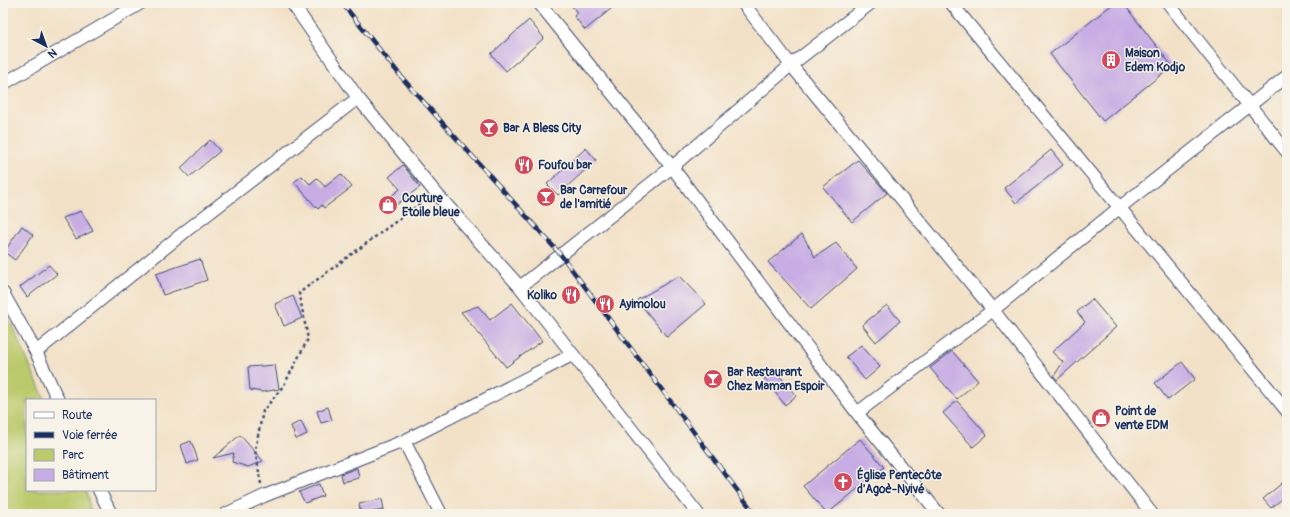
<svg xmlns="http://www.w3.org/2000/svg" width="1290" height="517" viewBox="0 0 1290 517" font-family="Pangolin,sans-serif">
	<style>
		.green { fill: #bbca6c; stroke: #6b7c65 }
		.building { fill: #c8ade4 }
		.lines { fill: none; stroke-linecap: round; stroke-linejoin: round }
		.street-casing { stroke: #3b4a6e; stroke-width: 14 }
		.path { stroke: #3b4a6e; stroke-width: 2.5; stroke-dasharray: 3 3; stroke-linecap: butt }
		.street { stroke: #fff; stroke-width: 12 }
		.rail-casing { stroke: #1b2f5e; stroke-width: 4.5 }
		.rail { stroke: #f7f3e8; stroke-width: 3; stroke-dasharray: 9; stroke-linecap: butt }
		.labels { text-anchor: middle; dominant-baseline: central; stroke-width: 3; stroke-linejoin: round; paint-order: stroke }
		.poi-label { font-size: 12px; font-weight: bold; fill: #1b2f5e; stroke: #f7f3e8; text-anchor: start }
	</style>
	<rect width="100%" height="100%" fill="#f7f3e8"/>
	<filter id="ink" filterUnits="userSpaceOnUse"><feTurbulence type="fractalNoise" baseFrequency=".025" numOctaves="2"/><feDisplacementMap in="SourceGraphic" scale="8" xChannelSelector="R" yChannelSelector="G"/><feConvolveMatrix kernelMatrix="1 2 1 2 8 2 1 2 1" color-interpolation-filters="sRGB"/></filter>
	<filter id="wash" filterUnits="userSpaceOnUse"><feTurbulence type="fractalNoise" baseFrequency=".012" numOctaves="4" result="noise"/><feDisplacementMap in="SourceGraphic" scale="16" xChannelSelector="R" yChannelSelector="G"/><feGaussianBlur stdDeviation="0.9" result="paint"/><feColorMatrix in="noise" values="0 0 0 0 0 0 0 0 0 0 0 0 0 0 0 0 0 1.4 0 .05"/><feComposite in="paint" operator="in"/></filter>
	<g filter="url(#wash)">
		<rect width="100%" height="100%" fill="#f3e1c7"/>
		<path class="green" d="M3,305L45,400H27V490H85L88,498L91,514H3Z"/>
		<g id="blocks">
			<path class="building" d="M570,3H618L585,30L574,16L577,13Z
				M1114,3H1123L1172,66L1103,121L1050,54Z
				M529,20L544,38L506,71L491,54Z
				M210,140L220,151L189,177L181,168Z
				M586,148L596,160L558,195L547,184Z
				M1051,150L1063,165L1016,203L1004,188Z
				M858,160L887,193L852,222L823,187Z
				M403,165L420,187L385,213L379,206L400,189L389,177Z
				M341,174L352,187L324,208L322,205L318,209L294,182L302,176L310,184L317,178L325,187Z
				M81,211L93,231L76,239L63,218Z
				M22,226L33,235L15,260L4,252Z
				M802,234L815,257L836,243L857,269L811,309L768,262Z
				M200,259L207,280L163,295L156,274Z
				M49,265L57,274L27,297L20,287Z
				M679,276L706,304L667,337L637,300Z
				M293,296L302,318L284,326L275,304Z
				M1092,299L1116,327L1057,380L1054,376L1063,362L1052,352L1085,322L1077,312Z
				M512,303L542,341L506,367L461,312L478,306L490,320Z
				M887,305L900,321L876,342L862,325Z
				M861,345L880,367L865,380L846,357Z
				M952,351L978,381L957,399L930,368Z
				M1182,362L1195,379L1168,400L1155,383Z
				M275,365L279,389L263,392L250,390L248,367Z
				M775,370L796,396L785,405L764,378Z
				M957,401L987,435L973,447L943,413Z
				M328,407L332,420L321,423L317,411Z
				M301,421L307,434L296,439L291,426Z
				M240,435L263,461L248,467L232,462L234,453L213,458Z
				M860,439L884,467L827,514L803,486Z
				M191,441L198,460L187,464L181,445Z
				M357,468L359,478L343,482L341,474Z
				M1287,479V495L1271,508L1263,499Z
				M319,484L323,496L305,503L299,492Z
				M382,499L384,510L361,514L359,504Z"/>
		</g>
	</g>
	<g filter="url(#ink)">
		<use href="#blocks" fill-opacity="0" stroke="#3b4a6e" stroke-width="1"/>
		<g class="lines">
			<defs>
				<path id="street" d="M292,3L358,98L435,192L520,287L698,514
					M539,3L672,167L857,413L939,514
					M743,3L791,65L993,310L1152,514
					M951,3L1287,411
					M1168,3L1287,152
					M3,84L141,3
					M520,287L672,167L791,65L871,3
					M3,293L36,352L58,400
					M36,352L187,230L358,98
					M857,413L993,310L1119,208L1287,76
					M404,441L441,514
					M99,490L111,514
					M226,514L264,496L404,441L572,355"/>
			</defs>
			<use href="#street" class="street-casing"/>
			<path class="path" d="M261,484L255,450L263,411L284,385L308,339L299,293L425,200"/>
			<use href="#street" class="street"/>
			<defs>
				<path id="rail" d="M342,3L404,80L561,255L755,514"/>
			</defs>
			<use href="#rail" class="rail-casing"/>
			<use href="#rail" class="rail"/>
		</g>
	</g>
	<defs>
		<symbol id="building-disc" viewBox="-11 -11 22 22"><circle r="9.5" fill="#d1495b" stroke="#f7f3e8"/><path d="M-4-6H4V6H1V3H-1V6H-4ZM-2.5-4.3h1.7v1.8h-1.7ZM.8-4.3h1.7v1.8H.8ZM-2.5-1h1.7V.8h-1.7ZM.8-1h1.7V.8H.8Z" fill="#fff"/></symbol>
		<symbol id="bar-disc" viewBox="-11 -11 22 22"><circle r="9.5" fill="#d1495b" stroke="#f7f3e8"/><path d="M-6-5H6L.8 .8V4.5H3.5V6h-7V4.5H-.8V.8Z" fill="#fff"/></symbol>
		<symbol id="restaurant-disc" viewBox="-11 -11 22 22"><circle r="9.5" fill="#d1495b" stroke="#f7f3e8"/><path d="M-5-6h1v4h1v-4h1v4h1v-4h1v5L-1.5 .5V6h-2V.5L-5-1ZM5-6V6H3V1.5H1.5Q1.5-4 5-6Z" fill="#fff"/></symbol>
		<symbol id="shop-disc" viewBox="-11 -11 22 22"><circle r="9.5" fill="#d1495b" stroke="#f7f3e8"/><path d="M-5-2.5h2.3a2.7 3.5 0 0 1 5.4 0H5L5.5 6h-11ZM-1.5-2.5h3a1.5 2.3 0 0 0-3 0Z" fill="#fff"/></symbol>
		<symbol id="church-disc" viewBox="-11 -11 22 22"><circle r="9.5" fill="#d1495b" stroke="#f7f3e8"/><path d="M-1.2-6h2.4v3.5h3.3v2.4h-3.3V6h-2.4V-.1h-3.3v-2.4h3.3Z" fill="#fff"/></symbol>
	</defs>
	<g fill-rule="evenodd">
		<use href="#building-disc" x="1100" y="49" width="22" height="22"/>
		<use href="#bar-disc" x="478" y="117" width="22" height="22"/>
		<use href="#restaurant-disc" x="513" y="154" width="22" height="22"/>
		<use href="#bar-disc" x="535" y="186" width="22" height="22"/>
		<use href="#shop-disc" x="377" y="194" width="22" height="22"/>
		<use href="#restaurant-disc" x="560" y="284" width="22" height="22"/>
		<use href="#restaurant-disc" x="594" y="293" width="22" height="22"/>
		<use href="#bar-disc" x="702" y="368" width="22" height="22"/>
		<use href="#shop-disc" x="1090" y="407" width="22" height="22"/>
		<use href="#church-disc" x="832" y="471" width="22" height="22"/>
	</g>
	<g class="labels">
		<g class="poi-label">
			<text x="1125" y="53">Maison<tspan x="1125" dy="14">Edem Kodjo</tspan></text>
			<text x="503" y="128">Bar A Bless City</text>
			<text x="538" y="165">Foufou bar</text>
			<text x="560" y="190">Bar Carrefour<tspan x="560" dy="14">de l'amitié</tspan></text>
			<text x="402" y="198">Couture<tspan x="402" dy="14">Etoile bleue</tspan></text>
			<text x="557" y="295" text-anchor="end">Koliko</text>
			<text x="619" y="304">Ayimolou</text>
			<text x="727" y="372">Bar Restaurant<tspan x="727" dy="14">Chez Maman Espoir</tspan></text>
			<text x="1115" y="411">Point de<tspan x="1115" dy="14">vente EDM</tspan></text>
			<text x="857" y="475">Église Pentecôte<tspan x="857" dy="14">d'Agoè-Nyivé</tspan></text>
		</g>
	</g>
	<rect width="1290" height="517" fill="none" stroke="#f7f3e8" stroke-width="16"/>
	<rect x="26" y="399" width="130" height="92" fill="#f7f3e8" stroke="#9fa5b1"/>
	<rect x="34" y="412" width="20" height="6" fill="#ffffff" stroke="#9fa5b1"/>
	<text x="62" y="419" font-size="12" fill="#1b2f5e">Route</text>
	<rect x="34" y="432" width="20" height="6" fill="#1b2f5e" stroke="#9fa5b1"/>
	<text x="62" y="439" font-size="12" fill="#1b2f5e">Voie ferrée</text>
	<rect x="34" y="449" width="20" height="12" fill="#bbca6c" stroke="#9fa5b1"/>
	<text x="62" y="459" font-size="12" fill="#1b2f5e">Parc</text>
	<rect x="34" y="469" width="20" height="12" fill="#c8ade4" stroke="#9fa5b1"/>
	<text x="62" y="479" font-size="12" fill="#1b2f5e">Bâtiment</text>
	<g transform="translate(46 46) rotate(139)" stroke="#f7f3e8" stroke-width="3" paint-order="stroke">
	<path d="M0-3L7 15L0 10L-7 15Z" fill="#1b2f5e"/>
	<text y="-6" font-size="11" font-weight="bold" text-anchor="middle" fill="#1b2f5e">N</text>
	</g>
</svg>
